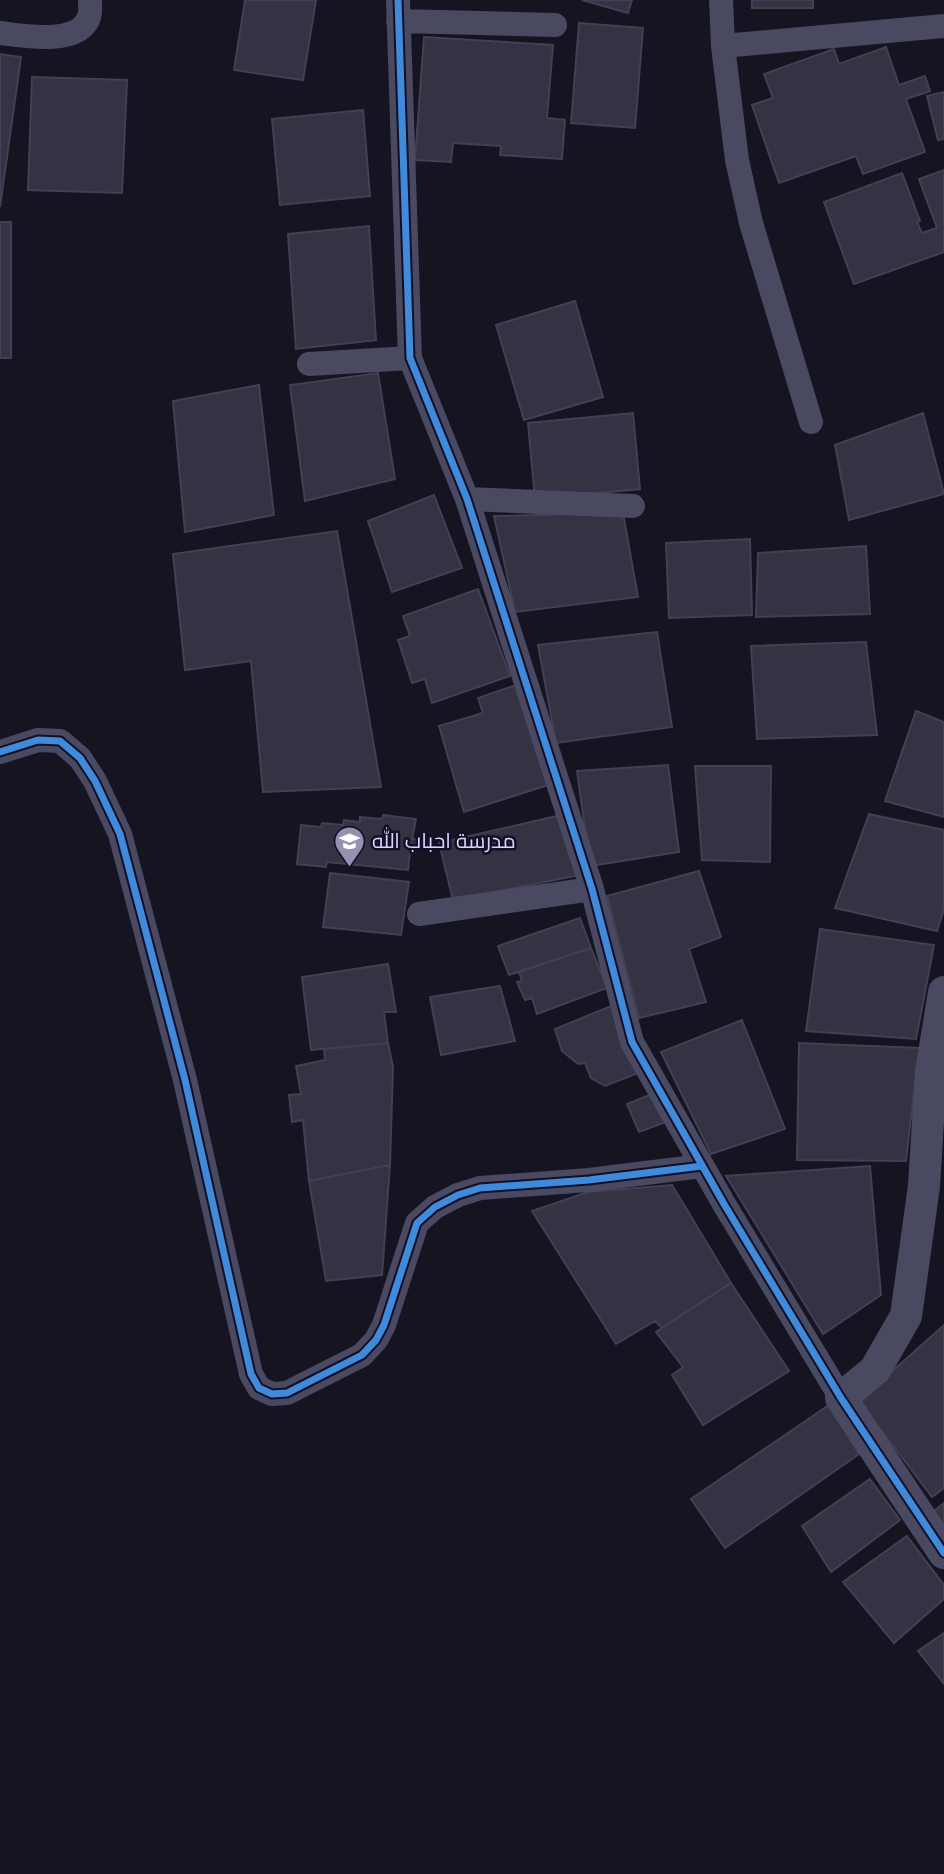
<svg xmlns="http://www.w3.org/2000/svg" width="944" height="1874" viewBox="0 0 944 1874" font-family="Overpass,Cairo,sans-serif">
	<style>
		.building { fill: #343243; stroke: #433f54; stroke-width: 2 }
		.lines { fill: none; stroke-linecap: round; stroke-linejoin: round }
		.minor { stroke: #4a4962; stroke-width: 24 }
		.tertiary { stroke: #4a4962; stroke-width: 32 }
		.cycleway-casing { stroke: #130f26; stroke-width: 11 }
		.cycleway { stroke: #408adc; stroke-width: 7 }
		.labels { text-anchor: middle; dominant-baseline: central; stroke-width: 5; stroke-linejoin: round; paint-order: stroke }
		.poi-label { font-size: 21px; fill: #d9d4ff; stroke: #130f26; text-anchor: start }
	</style>
	<rect width="100%" height="100%" fill="#161421"/>
	<path class="building" d="M245,0H316L303,80L234,70Z
		M582,0H632L628,13Z
		M752,0H813V8H752Z
		M579,23L643,28L635,128L571,123Z
		M424,37L553,45L547,118L565,120L562,159L500,155L501,146L453,143L451,162L415,160Z
		M886,47L899,85L925,76L930,91L906,99L925,152L863,174L856,156L779,183L752,105L773,98L764,74L834,49L839,64Z
		M0,54L21,57L0,207Z
		M32,77L127,80L122,193L28,190Z
		M944,92V139L938,140L927,96Z
		M363,110L370,196L280,205L272,119Z
		M944,170V252L854,284L824,202L902,173L920,221L917,222L922,233L937,228L919,179Z
		M0,222H11V358H0Z
		M369,226L376,340L296,349L288,234Z
		M575,301L603,397L524,420L496,325Z
		M378,373L395,479L305,501L290,385Z
		M259,385L274,515L185,532L173,401Z
		M633,413L640,489L535,499L528,423Z
		M923,413L944,494L849,520L835,445Z
		M434,495L462,568L392,592L368,521Z
		M623,513L638,597L515,612L494,516Z
		M337,531L381,787L263,792L251,661L185,670L173,554Z
		M750,539L752,615L669,618L666,543Z
		M866,546L870,614L756,617L758,553Z
		M478,589L510,676L432,703L425,679L412,683L398,640L410,636L403,616Z
		M657,632L672,727L556,743L538,645Z
		M866,642L877,735L757,739L751,646Z
		M516,685L548,785L464,812L439,726L483,713L478,698Z
		M916,711L944,722V817L885,801Z
		M668,765L679,852L590,866L577,771Z
		M695,766H771L770,862L702,860Z
		M869,814L944,830V909L937,931L835,908Z
		M383,815L416,819L412,839H417L415,853L410,852L408,870L327,862L326,867L297,864L301,825L321,827L322,823L343,825L344,820L360,822V817L382,819Z
		M561,815L580,875L453,900L439,843Z
		M699,871L721,937L689,949L706,1002L639,1018L607,896Z
		M330,873L409,882L401,935L323,927Z
		M580,918L591,948L509,975L498,946Z
		M820,929L934,945L916,1039L806,1031Z
		M591,948L607,988L537,1014L532,998L525,1000L517,982L522,981L519,972Z
		M388,964L396,1012H384L388,1043L311,1050L302,977Z
		M500,986L515,1041L441,1055L430,997Z
		M616,1004L641,1072L605,1086L591,1078L585,1063L578,1064L562,1051L555,1029Z
		M742,1020L785,1129L711,1154L661,1052Z
		M388,1043L393,1067L390,1165L309,1181L303,1120L292,1122L289,1095L301,1094L296,1066L325,1060L324,1049Z
		M799,1043L919,1048L906,1161L797,1160Z
		M654,1093L666,1122L639,1132L627,1104Z
		M390,1165L382,1275L326,1281L309,1181Z
		M870,1166L881,1295L823,1334L726,1176Z
		M672,1185L731,1283L662,1328L655,1321L616,1344L532,1211L588,1192Z
		M731,1283L789,1371L703,1425L672,1375L683,1367L656,1332Z
		M944,1325V1488L932,1497L859,1401Z
		M829,1405L859,1454L725,1548L691,1499Z
		M870,1479L900,1520L831,1572L802,1526Z
		M944,1503V1539L929,1515Z
		M907,1536L944,1585V1599L894,1643L843,1582Z
		M944,1633V1684L918,1651Z"/>
	<g class="lines">
		<path class="minor" d="M398,0L410,358L467,499L592,889L632,1042L724,1204L841,1398
			M721,0L723,46L737,160L751,223L811,422
			M398,21L555,25
			M0,33C23,36 79,46 89,17C91,12 90,5 90,0
			M723,46L944,26
			M309,364L410,358
			M467,499L633,506
			M0,752L38,740L60,741L80,758L95,781L120,834L185,1080L251,1374L259,1388L272,1394L287,1393L362,1355L376,1340L384,1325L417,1223L435,1207L458,1195L480,1188L589,1180L702,1166
			M419,914L592,889"/>
		<path class="tertiary" d="M944,992L931,1072L924,1186L906,1316L875,1370L841,1398L944,1553"/>
		<defs>
			<path id="cycleway" d="M398,0L410,358L467,499L592,889L632,1042L724,1204L841,1398L944,1553
				M0,752L38,740L60,741L80,758L95,781L120,834L185,1080L251,1374L259,1388L272,1394L287,1393L362,1355L376,1340L384,1325L417,1223L435,1207L458,1195L480,1188L589,1180L702,1166"/>
		</defs>
		<use href="#cycleway" class="cycleway-casing"/>
		<use href="#cycleway" class="cycleway"/>
	</g>
	<defs>
		<symbol id="school-pin" viewBox="-11 -11 22 30"><path d="M0 17L-7.5 6A9.5 9.5 0 1 1 7.5 6Z" fill="#9591b1" stroke="#130f26"/><path d="M0-5L7-2L0 1L-7-2ZM-4 1L0 2.5L4 1V4Q0 6-4 4Z" fill="#fff"/></symbol>
	</defs>
	<g fill-rule="evenodd">
		<use href="#school-pin" x="332" y="824" width="35" height="47"/>
	</g>
	<g class="labels">
		<g class="poi-label">
			<text x="372" y="842">مدرسة احباب الله</text>
		</g>
	</g>
</svg>
